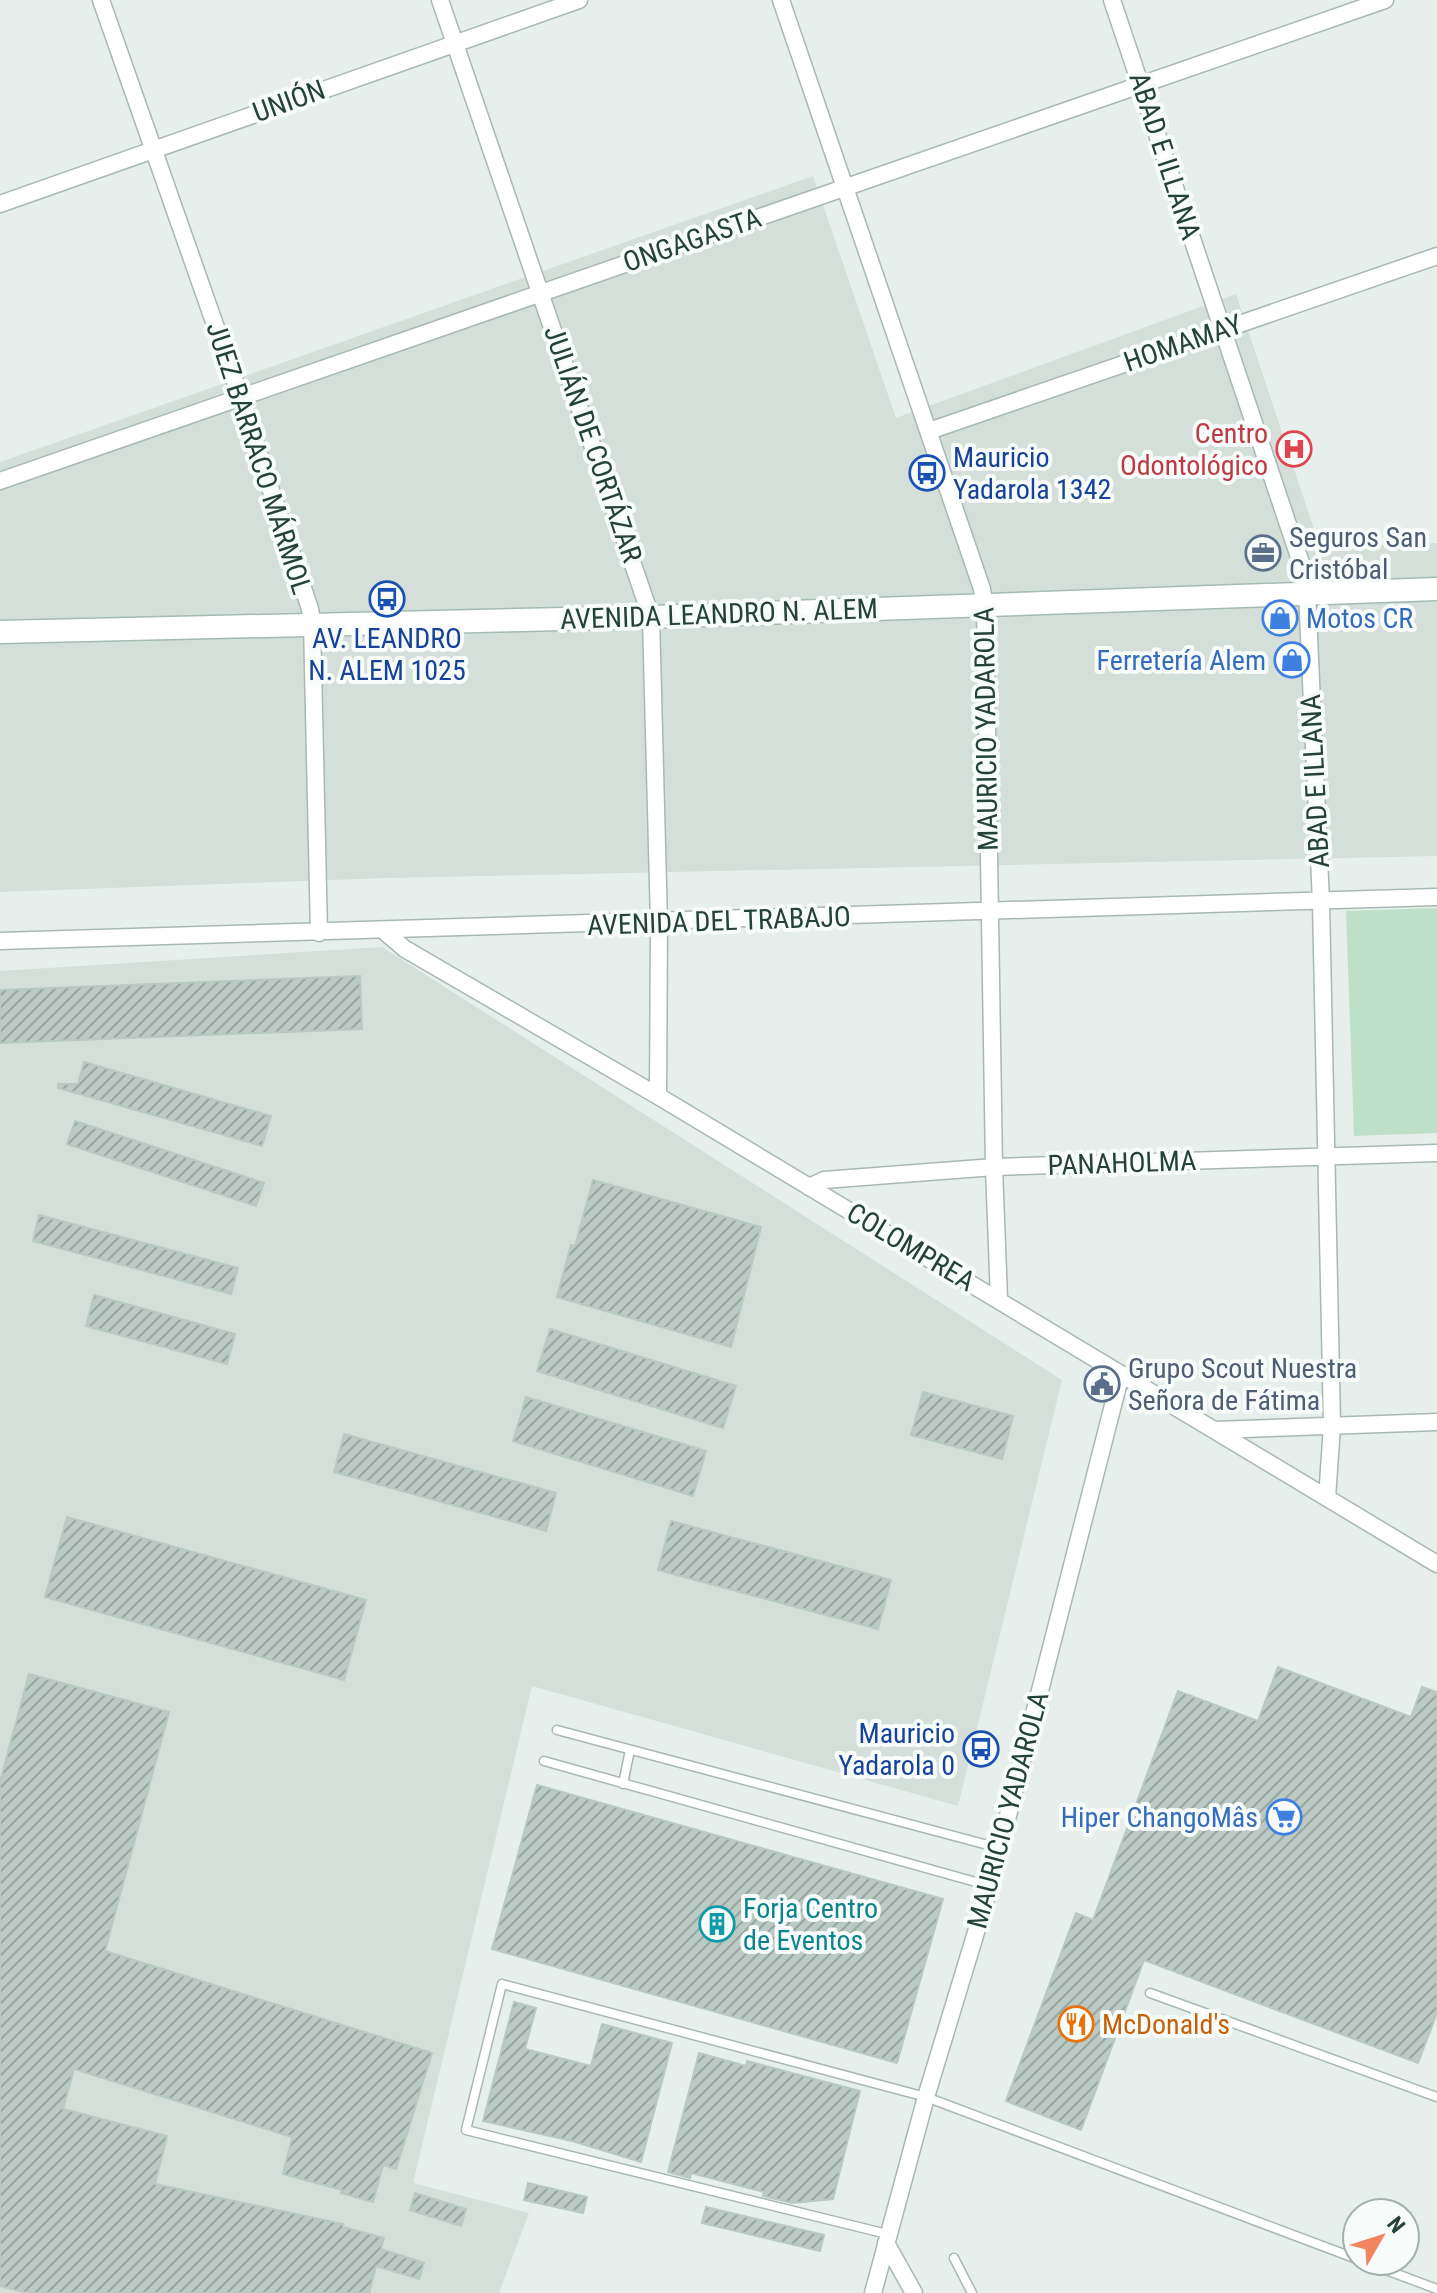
<svg xmlns="http://www.w3.org/2000/svg" width="1437" height="2293" viewBox="0 0 1437 2293" font-family="'Roboto Condensed',sans-serif">
	<style>
		.built { fill: #d4dfda }
		.park { fill: #bfe0c8 }
		.building { fill: url(#building-hatch); stroke: #b8c9c2; stroke-width: 2 }
		.lines { fill: none; stroke-linecap: round; stroke-linejoin: round }
		.lane-casing { stroke: #a8b8b2; stroke-width: 11 }
		.street-casing { stroke: #a8b8b2; stroke-width: 19 }
		.secondary-casing { stroke: #a4bbb3; stroke-width: 25 }
		.lane { stroke: #fff; stroke-width: 8 }
		.street { stroke: #fff; stroke-width: 16 }
		.secondary { stroke: #fff; stroke-width: 22 }
		.labels { text-anchor: middle; dominant-baseline: central; stroke-width: 8; stroke-linejoin: round; paint-order: stroke }
		.street-label { font-size: 28px; fill: #24423a; stroke: #f7fbf9 }
		.health-label { font-size: 28px; fill: #be3a42; stroke: #f7fbf9; text-anchor: end }
		.transit-label { font-size: 28px; fill: #164399; stroke: #f7fbf9; text-anchor: start }
		.service-label { font-size: 28px; fill: #4e5e75; stroke: #f7fbf9; text-anchor: start }
		.shop-label { font-size: 28px; fill: #366cbe; stroke: #f7fbf9; text-anchor: end }
		.culture-label { font-size: 28px; fill: #0d838f; stroke: #f7fbf9; text-anchor: start }
		.food-label { font-size: 28px; fill: #c56008; stroke: #f7fbf9; text-anchor: start }
	</style>
	<defs>
		<pattern id="building-hatch" width="6" height="6" patternUnits="userSpaceOnUse" patternTransform="scale(2)"><rect width="6" height="6" fill="#bbcac4"/><path d="M-1 1l2-2M0 6l6-6M5 7l2-2" fill="none" stroke="#98a6a0"/></pattern>
	</defs>
	<rect width="100%" height="100%" fill="#e6efeb"/>
	<path class="built" d="M813,176L896,418L1236,294L1320,547L1437,543V856L387,878L0,892V462Z
		M382,947L1062,1380L958,1806L532,1686L413,2183L529,2213L499,2293H0V971Z"/>
	<path class="park" d="M1437,908V1133L1354,1136L1346,911Z"/>
	<path class="building" d="M360,976L362,1029L0,1043V990Z
		M84,1062L271,1116L262,1146L58,1088V1084H78Z
		M75,1121L264,1183L256,1206L67,1144Z
		M593,1180L761,1227L731,1347L557,1297L571,1245L575,1246Z
		M39,1215L238,1268L231,1294L33,1241Z
		M94,1295L235,1334L227,1364L86,1326Z
		M550,1329L736,1386L723,1428L537,1371Z
		M923,1392L1013,1416L1002,1459L911,1435Z
		M526,1397L706,1451L693,1496L513,1441Z
		M344,1434L556,1493L546,1531L334,1472Z
		M67,1517L366,1600L344,1680L45,1597Z
		M671,1521L891,1580L878,1629L658,1570Z
		M1278,1667L1411,1717L1422,1687L1437,1692V2013L1418,2063L1144,1960L1081,2130L1006,2101L1076,1913L1093,1920L1178,1691L1258,1721Z
		M29,1674L169,1712L105,1951L432,2053L396,2169L383,2165L373,2202L341,2193L342,2190L283,2174L292,2137L74,2069L63,2109L167,2136L155,2184L343,2224V2227L384,2238L381,2249L424,2263L419,2279L376,2266L369,2293H27L0,2286V1782Z
		M537,1785L943,1899L897,2063L492,1949Z
		M514,2002L536,2008L525,2049L591,2066L602,2024L672,2043L641,2162L572,2141L483,2121Z
		M699,2053L746,2066L747,2061L860,2091L833,2199L792,2203L763,2196L764,2192L691,2173L690,2178L668,2172Z
		M528,2183L587,2197L583,2213L524,2200Z
		M415,2193L466,2209L461,2226L410,2210Z
		M706,2207L824,2235L820,2251L702,2223Z"/>
	<g class="lines">
		<defs>
			<path id="lane" d="M557,1730L999,1848
				M544,1761L990,1886
				M623,1784L630,1750
				M1150,1993L1437,2097
				M887,2234L466,2130L502,1984L926,2097L1357,2259
				M954,2258L972,2293
				M1362,2261L1437,2289"/>
			<path id="street" d="M101,0L240,396L310,609L312,623L319,933
				M440,0L651,617L659,923L658,1096
				M781,0L982,589L985,605L994,1167L999,1299
				M1112,0L1303,569L1307,592L1321,902L1332,1426L1327,1498
				M0,204L579,0
				M929,431L1437,256
				M0,481L1385,0
				M384,931L405,949L658,1096L1437,1564
				M0,941L1437,897
				M809,1187L824,1180L994,1167L1437,1153
				M1215,1430L1437,1422
				M886,2243L914,2293
				M873,2293L926,2097L990,1886L1121,1374"/>
			<path id="secondary" d="M0,632L651,617L1437,589"/>
		</defs>
		<use href="#lane" class="lane-casing"/>
		<use href="#street" class="street-casing"/>
		<use href="#secondary" class="secondary-casing"/>
		<use href="#lane" class="lane"/>
		<use href="#street" class="street"/>
		<use href="#secondary" class="secondary"/>
	</g>
	<defs>
		<symbol id="hospital-ring" viewBox="-11 -11 22 22"><circle r="9.5" fill="#f7fbf9" stroke="#e0444e" stroke-width="1.5"/><path d="M-5-5h3v3.5h4V-5h3V5h-3V1.5h-4V5h-3Z" fill="#e0444e"/></symbol>
		<symbol id="bus-ring" viewBox="-11 -11 22 22"><circle r="9.5" fill="#f7fbf9" stroke="#1a4fb4" stroke-width="1.5"/><path d="M-5-6H5V4H4V6H2V4H-2V6H-4V4H-5ZM-3.5-4V0h7V-4ZM-3.5 1.2v1.5H-2V1.2ZM2 1.2v1.5H3.5V1.2Z" fill="#1a4fb4"/></symbol>
		<symbol id="office-ring" viewBox="-11 -11 22 22"><circle r="9.5" fill="#f7fbf9" stroke="#5c6f8a" stroke-width="1.5"/><path d="M-6-3h4V-5.5h4V-3h4V5H-6ZM-1-4.5V-3h2v-1.5ZM-6 0V1H6V0Z" fill="#5c6f8a"/></symbol>
		<symbol id="shop-ring" viewBox="-11 -11 22 22"><circle r="9.5" fill="#f7fbf9" stroke="#3f7fe0" stroke-width="1.5"/><path d="M-5-2.5h2.3a2.7 3.5 0 0 1 5.4 0H5L5.5 6h-11ZM-1.5-2.5h3a1.5 2.3 0 0 0-3 0Z" fill="#3f7fe0"/></symbol>
		<symbol id="civic-ring" viewBox="-11 -11 22 22"><circle r="9.5" fill="#f7fbf9" stroke="#5c6f8a" stroke-width="1.5"/><path d="M-.6-6.5H3V-4.5H.6V-3L4-1V1h2V6H-6V1h2V-1L-.6-3ZM-1.2 2.5V6h2.4V2.5Z" fill="#5c6f8a"/></symbol>
		<symbol id="supermarket-ring" viewBox="-11 -11 22 22"><circle r="9.5" fill="#f7fbf9" stroke="#3f7fe0" stroke-width="1.5"/><path d="M-6-5.5h2.5l.6 2H6L4.5 2H-2.5L-4.4-4H-6ZM-1.5 3.2a1.3 1.3 0 1 0 .1 0ZM3 3.2a1.3 1.3 0 1 0 .1 0Z" fill="#3f7fe0"/></symbol>
		<symbol id="building-ring" viewBox="-11 -11 22 22"><circle r="9.5" fill="#f7fbf9" stroke="#0f9aa8" stroke-width="1.5"/><path d="M-4-6H4V6H1V3H-1V6H-4ZM-2.5-4.3h1.7v1.8h-1.7ZM.8-4.3h1.7v1.8H.8ZM-2.5-1h1.7V.8h-1.7ZM.8-1h1.7V.8H.8Z" fill="#0f9aa8"/></symbol>
		<symbol id="restaurant-ring" viewBox="-11 -11 22 22"><circle r="9.5" fill="#f7fbf9" stroke="#e8710a" stroke-width="1.5"/><path d="M-5-6h1v4h1v-4h1v4h1v-4h1v5L-1.5 .5V6h-2V.5L-5-1ZM5-6V6H3V1.5H1.5Q1.5-4 5-6Z" fill="#e8710a"/></symbol>
	</defs>
	<g fill-rule="evenodd">
		<use href="#hospital-ring" x="1274" y="429" width="40" height="40"/>
		<use href="#bus-ring" x="907" y="453" width="40" height="40"/>
		<use href="#office-ring" x="1243" y="533" width="40" height="40"/>
		<use href="#bus-ring" x="367" y="579" width="40" height="40"/>
		<use href="#shop-ring" x="1260" y="598" width="40" height="40"/>
		<use href="#shop-ring" x="1272" y="640" width="40" height="40"/>
		<use href="#civic-ring" x="1082" y="1364" width="40" height="40"/>
		<use href="#bus-ring" x="961" y="1729" width="40" height="40"/>
		<use href="#supermarket-ring" x="1264" y="1797" width="40" height="40"/>
		<use href="#building-ring" x="697" y="1904" width="40" height="40"/>
		<use href="#restaurant-ring" x="1056" y="2004" width="40" height="40"/>
	</g>
	<g class="labels">
		<g class="street-label">
			<text transform="translate(289 101) rotate(-20)">UNIÓN</text>
			<text transform="translate(1165 156) rotate(72)">ABAD E ILLANA</text>
			<text transform="translate(692 240) rotate(-19)">ONGAGASTA</text>
			<text transform="translate(1183 343) rotate(-19)">HOMAMAY</text>
			<text transform="translate(593 444) rotate(71)">JULIÁN DE CORTÁZAR</text>
			<text transform="translate(259 458) rotate(72)">JUEZ BARRACO MÁRMOL</text>
			<text transform="translate(719 614) rotate(-2)">AVENIDA LEANDRO N. ALEM</text>
			<text transform="translate(986 729) rotate(-91)">MAURICIO YADAROLA</text>
			<text transform="translate(1315 781) rotate(-93)">ABAD E ILLANA</text>
			<text transform="translate(719 921) rotate(-2)">AVENIDA DEL TRABAJO</text>
			<text transform="translate(1122 1163) rotate(-2)">PANAHOLMA</text>
			<text transform="translate(911 1247) rotate(31)">COLOMPREA</text>
			<text transform="translate(1008 1810) rotate(-75)">MAURICIO YADAROLA</text>
		</g>
		<g class="health-label">
			<text x="1268" y="433">Centro<tspan x="1268" dy="32">Odontológico</tspan></text>
		</g>
		<g class="transit-label">
			<text x="953" y="457">Mauricio<tspan x="953" dy="32">Yadarola 1342</tspan></text>
			<text x="387" y="638" text-anchor="middle">AV. LEANDRO<tspan x="387" dy="32">N. ALEM 1025</tspan></text>
			<text x="955" y="1733" text-anchor="end">Mauricio<tspan x="955" dy="32">Yadarola 0</tspan></text>
		</g>
		<g class="service-label">
			<text x="1289" y="537">Seguros San<tspan x="1289" dy="32">Cristóbal</tspan></text>
			<text x="1128" y="1368">Grupo Scout Nuestra<tspan x="1128" dy="32">Señora de Fátima</tspan></text>
		</g>
		<g class="shop-label">
			<text x="1306" y="618" text-anchor="start">Motos CR</text>
			<text x="1266" y="660">Ferretería Alem</text>
			<text x="1258" y="1817">Hiper ChangoMâs</text>
		</g>
		<g class="culture-label">
			<text x="743" y="1908">Forja Centro<tspan x="743" dy="32">de Eventos</tspan></text>
		</g>
		<g class="food-label">
			<text x="1102" y="2024">McDonald's</text>
		</g>
	</g>
	<g transform="translate(1381 2237) rotate(51)"><circle r="38" fill="#f7fbf9" stroke="#a3b1ad" stroke-width="2"/>
	<path d="M0-6L14 30L0 20L-14 30Z" fill="#f4845f"/>
	<text y="-12" font-size="22" font-weight="bold" text-anchor="middle" fill="#24423a">N</text>
	</g>
</svg>
